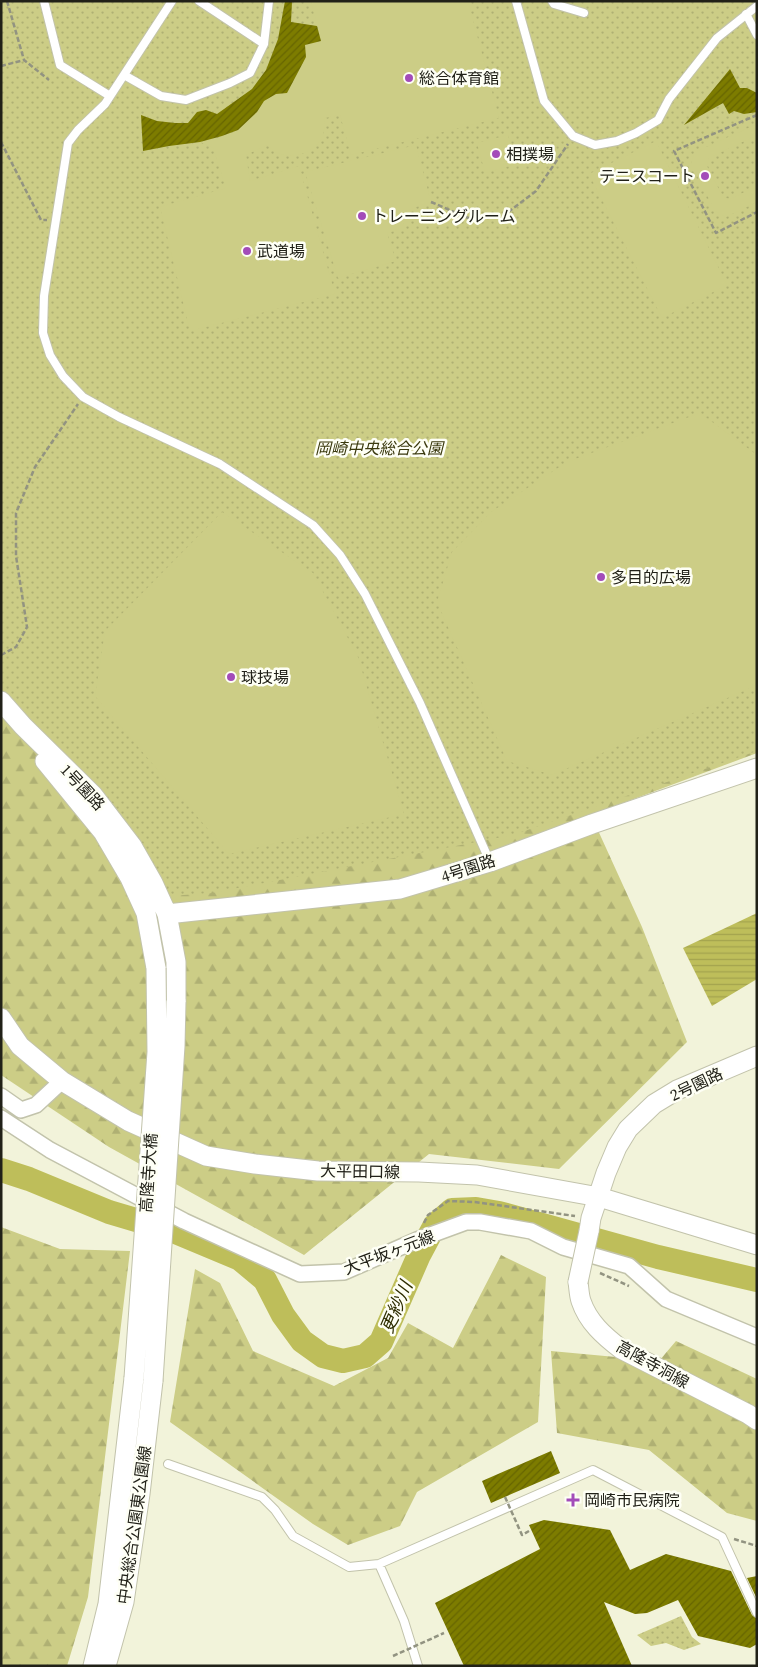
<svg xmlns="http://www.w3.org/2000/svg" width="758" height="1667" viewBox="0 0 758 1667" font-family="'Source Serif 4','Noto Sans JP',serif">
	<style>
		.forest { fill: url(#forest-firs) }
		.park { fill: url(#park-dots) }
		.pitch { fill: #cccd86 }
		.water { fill: url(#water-rules) }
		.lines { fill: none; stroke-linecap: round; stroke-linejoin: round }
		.river { stroke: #bebe5a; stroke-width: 24 }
		.building { fill: url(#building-hatch) }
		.service-casing { stroke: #c2c3ab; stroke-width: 10 }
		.minor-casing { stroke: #c2c3ab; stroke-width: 18 }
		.tertiary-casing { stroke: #c2c3ab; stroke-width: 21 }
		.path { stroke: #929381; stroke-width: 2.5; stroke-dasharray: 5 2.5; stroke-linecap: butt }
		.service { stroke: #fff; stroke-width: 8 }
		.minor { stroke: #fff; stroke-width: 15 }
		.tertiary { stroke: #fff; stroke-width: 19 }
		.tertiary-bridge-casing { stroke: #c2c3ab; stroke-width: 21; stroke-linecap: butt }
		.path-bridge { stroke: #929381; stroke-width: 2.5; stroke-dasharray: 5 2.5; stroke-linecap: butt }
		.tertiary-bridge { stroke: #fff; stroke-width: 19 }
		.poi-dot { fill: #a34cb9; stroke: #fefff5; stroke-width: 2 }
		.labels { text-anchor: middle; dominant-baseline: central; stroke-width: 5; stroke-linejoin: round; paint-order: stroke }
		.poi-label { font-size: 16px; fill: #212118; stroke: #fefff5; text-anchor: start }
		.park-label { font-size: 16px; font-style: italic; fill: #3b3a0f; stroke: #fefff5 }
		.street-label { font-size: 16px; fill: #212118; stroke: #fefff5 }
		.water-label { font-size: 18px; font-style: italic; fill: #2e2d01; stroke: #fefff5 }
	</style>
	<defs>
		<pattern id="forest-firs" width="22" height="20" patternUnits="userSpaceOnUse" patternTransform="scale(1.25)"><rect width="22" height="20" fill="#cccd86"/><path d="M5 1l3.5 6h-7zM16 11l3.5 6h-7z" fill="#afb073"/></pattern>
		<pattern id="park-dots" width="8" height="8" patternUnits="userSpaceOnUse" patternTransform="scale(1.25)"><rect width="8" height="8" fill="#cccd86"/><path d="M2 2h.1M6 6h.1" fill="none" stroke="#afb073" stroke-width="1.8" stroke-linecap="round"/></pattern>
		<pattern id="water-rules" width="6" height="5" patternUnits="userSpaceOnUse" patternTransform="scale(1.25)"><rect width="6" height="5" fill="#bebe5a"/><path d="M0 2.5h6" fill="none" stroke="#a3a34e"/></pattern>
		<pattern id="building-hatch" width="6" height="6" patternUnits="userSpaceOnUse" patternTransform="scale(1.25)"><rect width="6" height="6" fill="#7d7c00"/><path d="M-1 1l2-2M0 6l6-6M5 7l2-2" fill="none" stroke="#666501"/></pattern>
	</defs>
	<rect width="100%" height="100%" fill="#f2f3da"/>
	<path class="forest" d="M1,578L757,708V753L591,815L642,927L687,1042L559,1169L429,1154L304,1255L109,1147L1,1075Z
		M1,1227L60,1249L130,1251L88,1597L67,1666H1Z
		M501,1255L546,1277L538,1422L417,1492L400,1526L348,1545L313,1524L170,1422L195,1269L220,1283L253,1351L334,1386L388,1358L408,1323L453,1348Z
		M676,1341L757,1379V1521L727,1513L649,1450L557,1433L551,1351L659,1361Z"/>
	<path class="park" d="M1,1H757V751L513,835L212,893L170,896L127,825L79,769L8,697L1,688Z
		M681,1616L692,1637L701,1644L684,1650L666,1643L651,1646L637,1635Z"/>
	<path class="pitch" d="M316,1H468L499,118L351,155L340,115L325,118C324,126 325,135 320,141C311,153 294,159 280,154C275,153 271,148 267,145L246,155L250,181L299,166L335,294L190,331L160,207L226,188L213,148L200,142C212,139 228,137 238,129C257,115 259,95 287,93L306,57L305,45L321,41L311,2Z
		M757,124V135L709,158L707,166L723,197L730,199L757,186V202L726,217L715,211L691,163L695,152Z
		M508,135L516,164L485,173L477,143Z
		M656,141L727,285L662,318L589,174Z
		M416,145L431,202L407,210C405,226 403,229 387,233L396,261L338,278L305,172Z
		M700,413L757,455V685L552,775L507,761L437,602L452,552L491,512L567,462Z
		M222,512L313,573L358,657L404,814L229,854L95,696L105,631Z"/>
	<path class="water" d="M757,913V979L712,1006L683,948Z"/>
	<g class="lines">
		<path class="river" d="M1,1170L29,1179L109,1212L173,1231L240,1259L265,1280L283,1315L302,1341L323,1356L343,1361L365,1356L381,1342L419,1255L435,1225L452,1210L476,1209L499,1213L658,1257L757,1280"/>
	</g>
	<path class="building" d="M285,1L292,2L291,22L317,26L321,41L305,45L306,57L287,93L276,94L264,101L257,112L238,130L222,136L200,142L169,146L143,151L141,115L157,121L175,123H188L197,112L206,110L217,114L252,89L266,70L278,39Z
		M730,69L740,88H747L757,93V112L744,114L734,111L729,114L723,103L684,125Z
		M551,1451L560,1473L491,1503L482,1481Z
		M544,1520L610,1530L630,1570L666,1554L731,1571L752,1615L757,1619V1644L750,1648L698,1636L678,1600L647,1613L635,1614L604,1602L632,1666H464L435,1603L540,1549L529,1525Z
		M757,1576V1599L747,1578Z"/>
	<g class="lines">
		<defs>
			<path id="service" d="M44,1L60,65L110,96
				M172,1L105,104L78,130L68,143L44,296L43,333L50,355L63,376L83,397L119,417L220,464L313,525L340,555L365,594L420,703L490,862
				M199,1L264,44
				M516,1L544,101L573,136L595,145L617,141L636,133L658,120L669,99L717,38L757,6
				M552,1L554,4L584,13
				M746,14L757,35
				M124,75L161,96L186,100L230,83L250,73L264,44L269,1
				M168,1464L262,1497L275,1510L293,1536L349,1567L379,1564L593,1470L722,1537L757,1613
				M379,1564L404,1621L418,1666"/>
			<path id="minor" d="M1,1096L21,1110L36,1105L62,1081
				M1,1118L50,1150L184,1221L300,1274L344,1272L417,1240L466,1222H480L531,1231L563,1247L629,1266L666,1299L757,1337"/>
			<path id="tertiary" d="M1,701L23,726L93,795L132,846L153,883L167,914L176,962V1002
				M45,761L103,832L130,878L146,913L156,968
				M167,914L400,889L490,862L592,824L757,768
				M1,1018L20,1046L62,1081L128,1121L206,1156L255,1164L318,1171L419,1172L477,1175L599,1197L757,1245
				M589,1231L591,1218L606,1173L617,1147L628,1129L654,1104L677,1090L757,1056
				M578,1282C579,1288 579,1295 581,1301C588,1322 604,1336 621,1349L748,1414L757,1420
				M93,1666L108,1604L134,1378
				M106,1666L124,1602L140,1494L153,1381"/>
		</defs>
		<use href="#service" class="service-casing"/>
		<use href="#minor" class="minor-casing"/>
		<use href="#tertiary" class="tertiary-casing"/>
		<path class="path" d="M7,1L24,60L49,80
			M1,66L24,60
			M757,115L674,151L716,233L757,212
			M1,142L41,220H47
			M431,202L473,220L503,216L536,191L568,144
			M1,655L16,647L27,627L16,556V513L35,467L78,404
			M424,1223L428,1215L448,1201L475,1202L575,1216
			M600,1273L629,1286
			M734,1539L757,1546"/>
		<use href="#service" class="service"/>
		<use href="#minor" class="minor"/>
		<use href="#tertiary" class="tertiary"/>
		<defs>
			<path id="tertiary-bridge" d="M578,1282L589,1231
				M134,1378L157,1052L156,968
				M153,1381L175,1046L176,1002"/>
		</defs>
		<use href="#tertiary-bridge" class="tertiary-bridge-casing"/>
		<path class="path-bridge" d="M505,1497L522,1535L529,1531
			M393,1656L444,1633"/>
		<use href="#tertiary-bridge" class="tertiary-bridge"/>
	</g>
	<g class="poi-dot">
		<circle cx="409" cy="78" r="5"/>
		<circle cx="496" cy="154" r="5"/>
		<circle cx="705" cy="176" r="5"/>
		<circle cx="362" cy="216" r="5"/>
		<circle cx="247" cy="251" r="5"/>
		<circle cx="601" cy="577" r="5"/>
		<circle cx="231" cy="677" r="5"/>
		<path d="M570.5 1492.5h5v5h5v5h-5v5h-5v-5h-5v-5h5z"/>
	</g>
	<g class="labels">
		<g class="poi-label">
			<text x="419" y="78">総合体育館</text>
			<text x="506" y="154">相撲場</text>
			<text x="695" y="176" text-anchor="end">テニスコート</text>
			<text x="372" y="216">トレーニングルーム</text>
			<text x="257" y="251">武道場</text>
			<text x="611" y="577">多目的広場</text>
			<text x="241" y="677">球技場</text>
			<text x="584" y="1500">岡崎市民病院</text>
		</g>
		<g class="park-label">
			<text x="379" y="448">岡崎中央総合公園</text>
		</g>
		<g class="street-label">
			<text transform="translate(83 787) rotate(47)">1号園路</text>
			<text transform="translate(468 868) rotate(-18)">4号園路</text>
			<text transform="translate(696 1084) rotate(-25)">2号園路</text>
			<text transform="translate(360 1171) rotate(1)">大平田口線</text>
			<text transform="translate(148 1173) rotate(-86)">高隆寺大橋</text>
			<text transform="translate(389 1252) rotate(-21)">大平坂ヶ元線</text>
			<text transform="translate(653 1364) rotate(29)">高隆寺洞線</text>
			<text transform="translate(134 1525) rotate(-82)">中央総合公園東公園線</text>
		</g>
		<g class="water-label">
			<text transform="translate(396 1307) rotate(-67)">更紗川</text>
		</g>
	</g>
	<rect width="758" height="1667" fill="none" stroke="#212118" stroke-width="5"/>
</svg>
